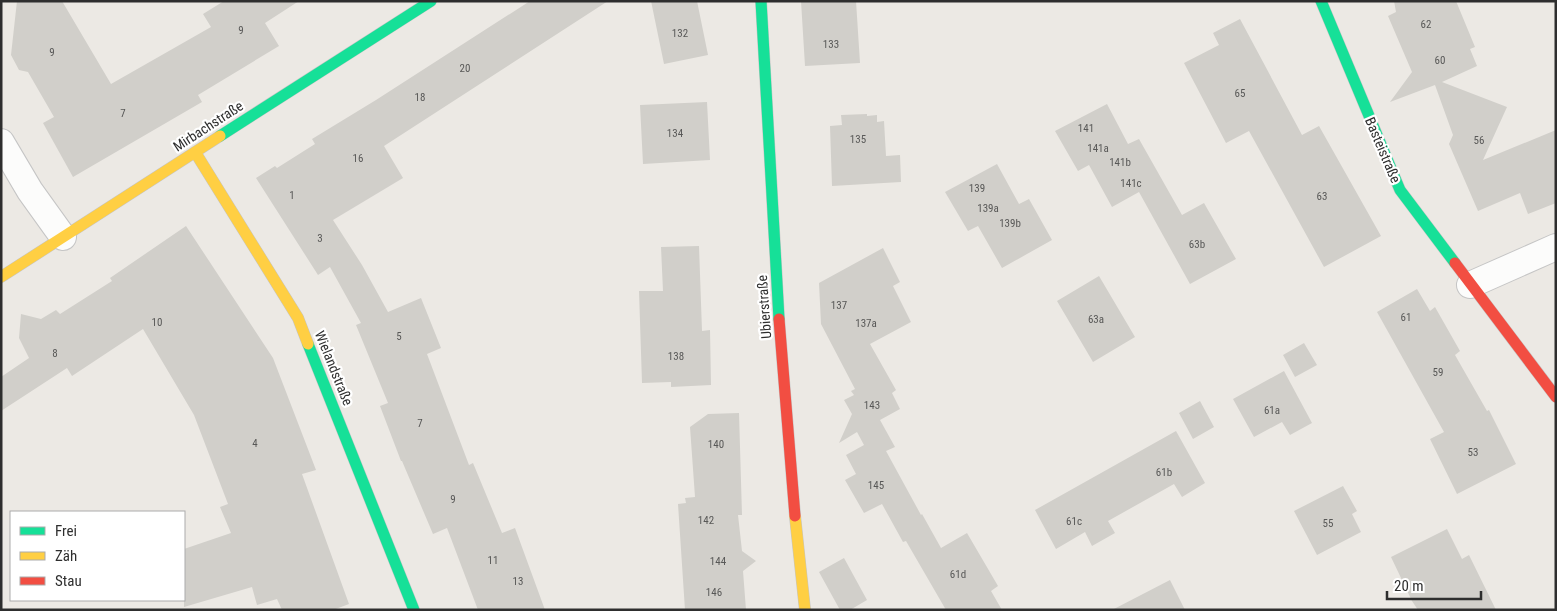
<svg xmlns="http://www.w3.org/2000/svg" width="1557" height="611" viewBox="0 0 1557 611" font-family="'Roboto Condensed',sans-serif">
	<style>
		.building { fill: #d1cfca }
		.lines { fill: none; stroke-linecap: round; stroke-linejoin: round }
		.street-casing { stroke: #c5c5c5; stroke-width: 28 }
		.fast-casing { stroke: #c5c5c5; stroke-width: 12 }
		.slow-casing { stroke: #c5c5c5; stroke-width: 12 }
		.jam-casing { stroke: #c5c5c5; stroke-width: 12 }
		.street { stroke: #fcfcfb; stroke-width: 26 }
		.fast { stroke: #16e098; stroke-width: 11 }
		.slow { stroke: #ffcf43; stroke-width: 11 }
		.jam { stroke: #f24e42; stroke-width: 11 }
		.labels { text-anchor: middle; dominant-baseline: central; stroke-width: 4.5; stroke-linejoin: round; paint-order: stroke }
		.number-label { font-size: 11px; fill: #585857 }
		.street-label { font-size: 14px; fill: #2e2e2e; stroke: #fff }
	</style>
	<rect width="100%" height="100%" fill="#ece9e4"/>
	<path class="building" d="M17,1H62L111,84L211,27L203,14L224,1H299L265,23L279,46L198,95L202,102L73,177L43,123L54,117L28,72L19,70L11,55Z
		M530,1H608L384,146L403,178L333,220L362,265L388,312L421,298L441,348L427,354L469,465L473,463L502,533L515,528L545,610H478L447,528L433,534L402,461H401L380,406L388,403L356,325L361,323L330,267L318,275L256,178L275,166L277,168L315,144L312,139L376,100Z
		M651,1H697L708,55L664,64Z
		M801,1H856L860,63L805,66Z
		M1394,1H1456L1475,47L1470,49L1477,66L1442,82L1507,107L1483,160L1556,130V203L1528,214L1520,193L1478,211L1449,144L1453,135L1435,85L1390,102L1412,72L1388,16L1396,12Z
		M1240,19L1302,135L1319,126L1381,236L1324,267L1249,131L1226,143L1184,63L1219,45L1213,33Z
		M707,102L710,160L643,164L640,105Z
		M1107,104L1128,144L1139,139L1182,215L1204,203L1236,259L1190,284L1139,192L1112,207L1089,165L1078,171L1055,131Z
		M867,114V116L877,115V122L884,121L886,156L900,155L901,182L832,186L830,126L842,125L841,115Z
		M997,164L1019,204L1029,199L1052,240L1002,268L978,226L968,231L945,192Z
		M186,226L273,358L316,470L302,474L349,604L333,610H282L277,599L257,605L252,587L184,607V549L231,533L220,507L228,504L194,415L143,329L72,376L67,368L1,411V377L29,358L19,338L21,314L41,319L56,310L60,314L112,281L110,278Z
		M699,246L702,331L710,330L711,385L671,387V382L642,383L639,291H663L661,247Z
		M883,248L900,282L893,286L911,322L870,344L896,390L892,393L900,409L880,420L895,447L886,451L921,515L922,514L941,548L967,533L998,586L991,591L1002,610H946L906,541L903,542L882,504L864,513L845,480L856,474L846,455L864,445L857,432L839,443L852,414L844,400L854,395L851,391L855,389L821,324L819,283Z
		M1099,276L1135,337L1093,362L1057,301Z
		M1417,289L1430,311L1435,307L1460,351L1455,355L1487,411L1489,410L1516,464L1457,494L1430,439L1444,432L1377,312Z
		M1304,343L1317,365L1295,377L1283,355Z
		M1284,371L1312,423L1290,435L1282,422L1254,437L1233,399Z
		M1200,401L1214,427L1193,439L1179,413Z
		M739,413L742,515H738L742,551L756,561L743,571L746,610H685L678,504L686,503L685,498L695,497L690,427L708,414Z
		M1176,431L1205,483L1182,497L1174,484L1108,521L1115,533L1092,546L1085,532L1056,549L1035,510Z
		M1343,486L1357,511L1352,514L1361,532L1317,555L1294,511Z
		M1447,529L1462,559L1469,555L1496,610H1418L1412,601L1391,557Z
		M844,558L867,600L850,610H840L819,572Z
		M1170,580L1185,610H1112Z"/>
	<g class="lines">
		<defs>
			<path id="street" d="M1,142L30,191L63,237
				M1470,285L1556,247"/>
			<path id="fast" d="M761,1L779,319
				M1321,1L1400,190L1455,263
				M220,136L431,1
				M308,344L414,610"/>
			<path id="slow" d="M195,152L298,318L308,344
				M1,277L220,136
				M795,516L805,610"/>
			<path id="jam" d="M1455,263L1556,397
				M779,319L795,516"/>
		</defs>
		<use href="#street" class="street-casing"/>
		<use href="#fast" class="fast-casing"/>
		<use href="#slow" class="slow-casing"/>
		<use href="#jam" class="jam-casing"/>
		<use href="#street" class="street"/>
		<use href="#fast" class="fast"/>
		<use href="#slow" class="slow"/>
		<use href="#jam" class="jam"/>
	</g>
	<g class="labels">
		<g class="number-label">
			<text x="1426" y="24">62</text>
			<text x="241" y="30">9</text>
			<text x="680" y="33">132</text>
			<text x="831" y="44">133</text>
			<text x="52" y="52">9</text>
			<text x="1440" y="60">60</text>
			<text x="465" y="68">20</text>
			<text x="1240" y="93">65</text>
			<text x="420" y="97">18</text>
			<text x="123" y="113">7</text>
			<text x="1086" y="128">141</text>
			<text x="675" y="133">134</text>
			<text x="858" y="139">135</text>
			<text x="1479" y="140">56</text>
			<text x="1098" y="148">141a</text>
			<text x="358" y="158">16</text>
			<text x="1120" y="162">141b</text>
			<text x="1131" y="183">141c</text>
			<text x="977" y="188">139</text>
			<text x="292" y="195">1</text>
			<text x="1322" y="196">63</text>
			<text x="988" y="208">139a</text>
			<text x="1010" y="223">139b</text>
			<text x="320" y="238">3</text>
			<text x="1197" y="244">63b</text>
			<text x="839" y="305">137</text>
			<text x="1406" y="317">61</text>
			<text x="1096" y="319">63a</text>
			<text x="157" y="322">10</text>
			<text x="866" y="323">137a</text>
			<text x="399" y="336">5</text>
			<text x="55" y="353">8</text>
			<text x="676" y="356">138</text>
			<text x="1438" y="372">59</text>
			<text x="872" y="405">143</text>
			<text x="1272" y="410">61a</text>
			<text x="420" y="423">7</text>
			<text x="255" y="443">4</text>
			<text x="716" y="444">140</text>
			<text x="1473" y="452">53</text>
			<text x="1164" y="472">61b</text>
			<text x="876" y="485">145</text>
			<text x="453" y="499">9</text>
			<text x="706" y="520">142</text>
			<text x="1074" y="521">61c</text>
			<text x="1328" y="523">55</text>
			<text x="493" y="560">11</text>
			<text x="718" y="561">144</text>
			<text x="958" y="574">61d</text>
			<text x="518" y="581">13</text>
			<text x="714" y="592">146</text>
		</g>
		<g class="street-label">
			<text transform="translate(208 126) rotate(-33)">Mirbachstraße</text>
			<text transform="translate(1383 150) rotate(67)">Basteistraße</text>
			<text transform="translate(764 307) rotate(-94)">Ubierstraße</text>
			<text transform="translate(334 368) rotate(68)">Wielandstraße</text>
		</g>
	</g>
	<rect width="1557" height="611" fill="none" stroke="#2e2e2e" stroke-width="5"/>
	<rect x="10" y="511" width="175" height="90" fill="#ffffff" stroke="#ababab"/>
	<rect x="20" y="527" width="25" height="8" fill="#16e098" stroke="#ababab"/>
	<text x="55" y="536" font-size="15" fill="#2e2e2e">Frei</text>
	<rect x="20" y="552" width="25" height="8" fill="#ffcf43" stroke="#ababab"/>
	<text x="55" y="561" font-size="15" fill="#2e2e2e">Zäh</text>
	<rect x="20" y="577" width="25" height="8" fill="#f24e42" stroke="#ababab"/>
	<text x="55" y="586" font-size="15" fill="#2e2e2e">Stau</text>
	<path d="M1387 591v8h94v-8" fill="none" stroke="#2e2e2e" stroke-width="2.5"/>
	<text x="1394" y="591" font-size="15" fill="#2e2e2e" stroke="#ffffff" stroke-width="4" paint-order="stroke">20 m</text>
</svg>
